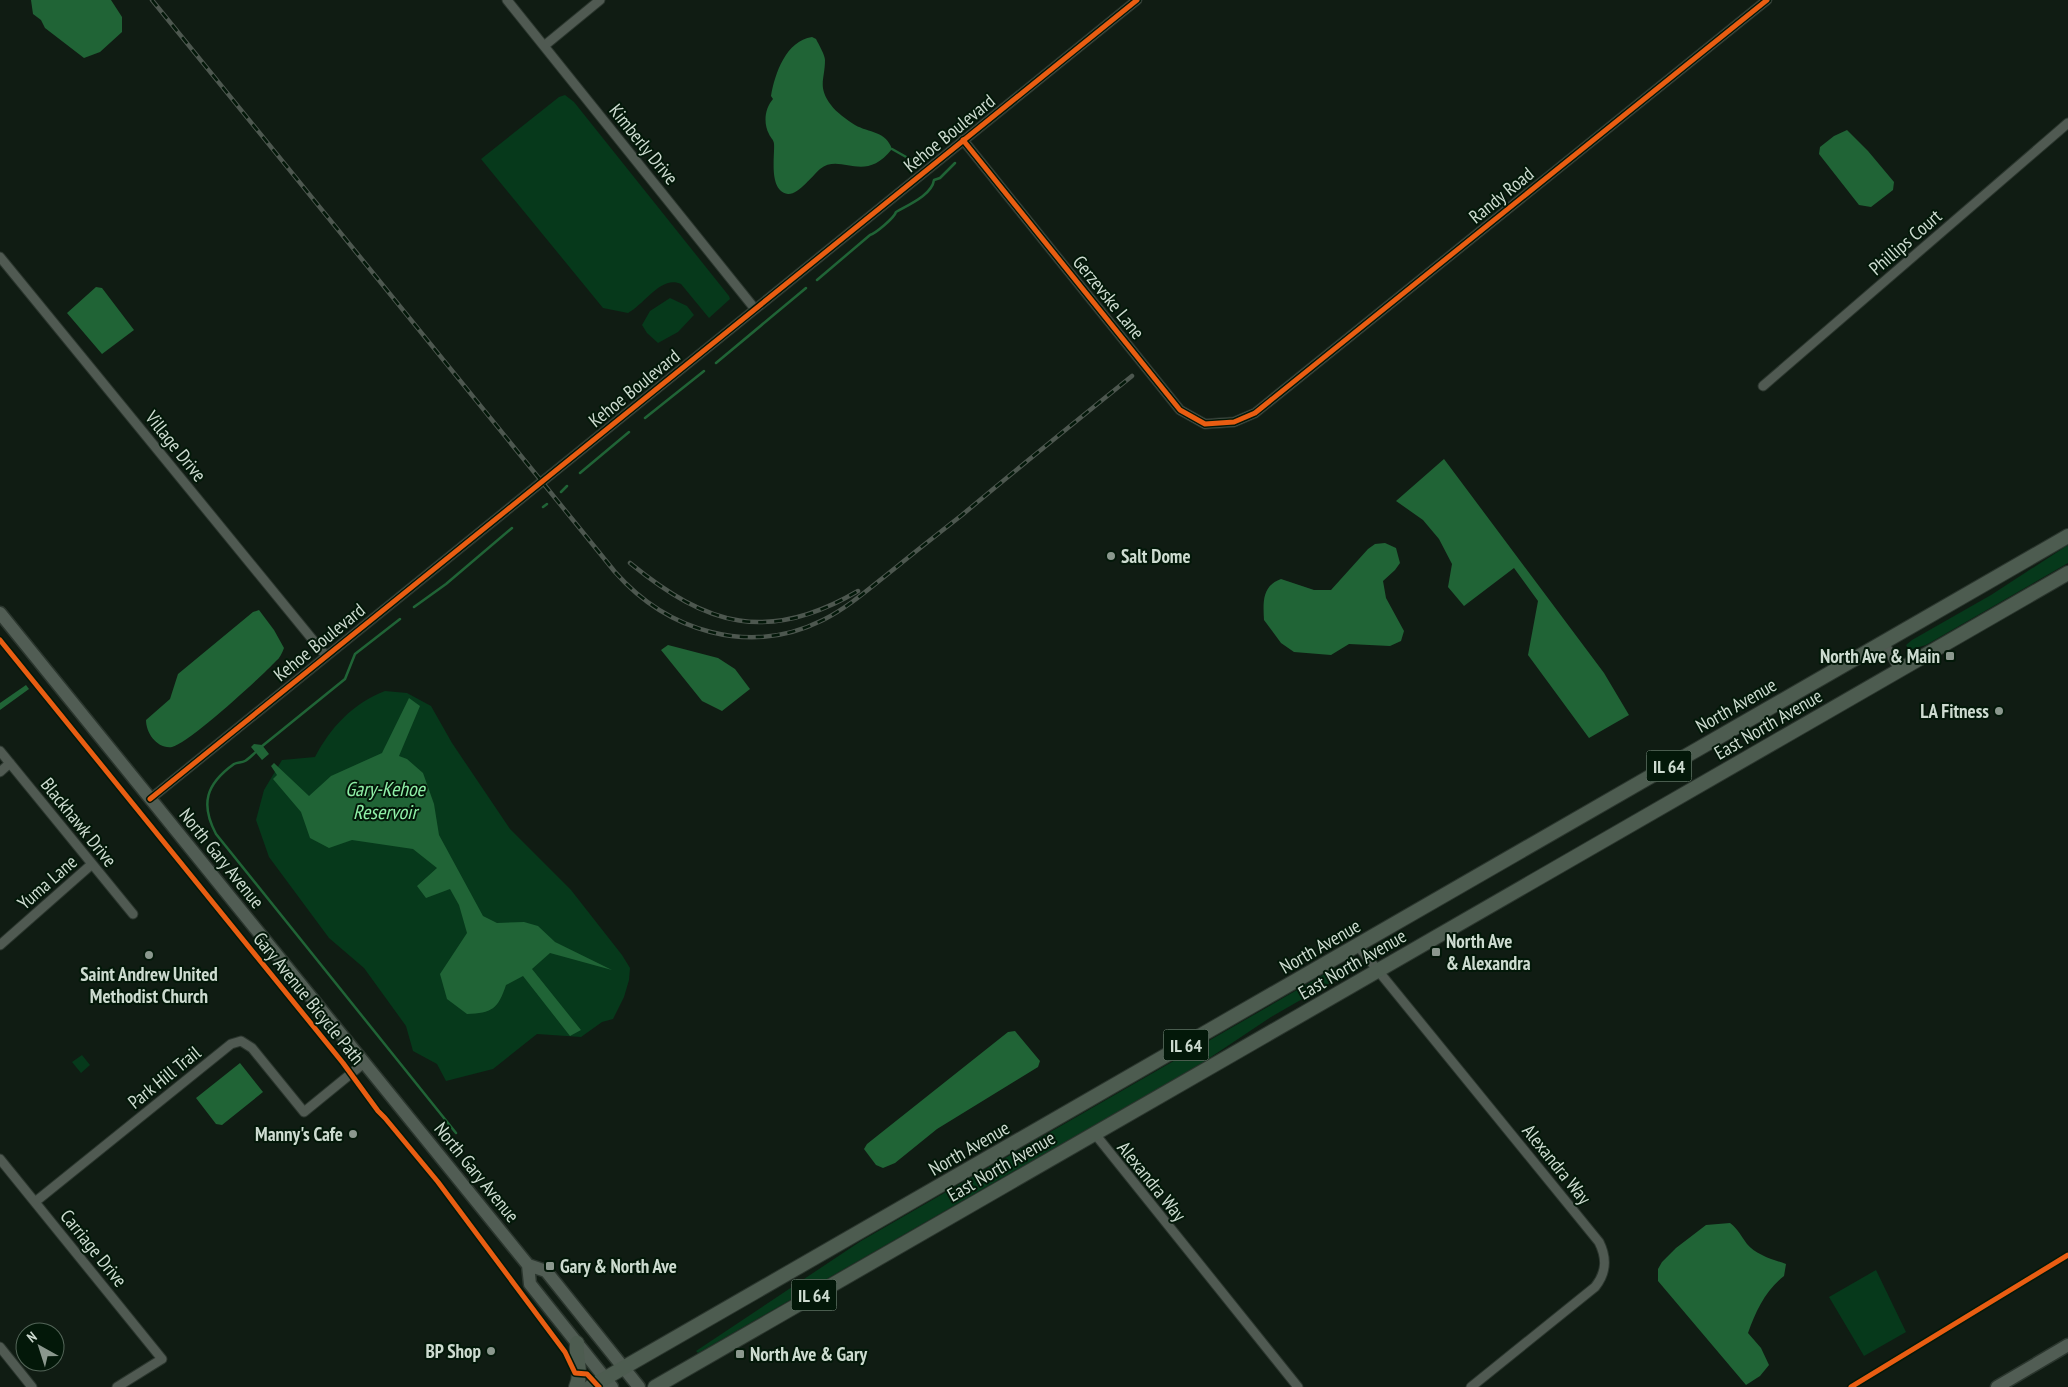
<svg xmlns="http://www.w3.org/2000/svg" width="2068" height="1387" viewBox="0 0 2068 1387" font-family="'PT Sans Narrow',sans-serif">
	<style>
		.green { fill: #06391b }
		.water { fill: #206436 }
		.lines { fill: none; stroke-linecap: round; stroke-linejoin: round }
		.stream { stroke: #206436; stroke-width: 2.5 }
		.street-casing { stroke: #2b362e; stroke-width: 11 }
		.secondary-casing { stroke: #2b362e; stroke-width: 15 }
		.primary-casing { stroke: #2b362e; stroke-width: 16 }
		.street { stroke: #505a52; stroke-width: 9 }
		.secondary { stroke: #515d54; stroke-width: 12 }
		.primary { stroke: #4d5c50; stroke-width: 14 }
		.rail-casing { stroke: #4d574f; stroke-width: 4.5 }
		.rail { stroke: #031809; stroke-width: 2.5; stroke-dasharray: 8; stroke-linecap: butt }
		.cycleway-casing { stroke: #031809; stroke-width: 8 }
		.cycleway { stroke: #e95d12; stroke-width: 5 }
		.poi-dot { fill: #8b988e; stroke: #031809; stroke-width: 2 }
		.labels { text-anchor: middle; dominant-baseline: central; stroke-width: 4; stroke-linejoin: round; paint-order: stroke }
		.shield { fill: #031809; stroke: #90a094; stroke-width: 1 }
		.shield-label { font-size: 18px; font-weight: bold; fill: #cddbd0 }
		.street-label { font-size: 19px; fill: #cddbd0; stroke: #031809 }
		.poi-label { font-size: 19px; font-weight: bold; fill: #cddbd0; stroke: #031809; text-anchor: start }
		.water-label { font-size: 20px; font-style: italic; fill: #90f0a8; stroke: #031809 }
	</style>
	<rect width="100%" height="100%" fill="#101c13"/>
	<path class="green" d="M565,95L574,102L729,296L730,299L709,318L681,284C661,275 645,304 628,313L603,308L481,159L559,97Z
		M670,298L687,306L694,315L678,332L658,343L647,333L642,325L650,311Z
		M2068,545V563L1926,645L1909,650L1906,645L1912,640L1991,595Z
		M385,691L407,693L431,706L452,743L510,829L571,890L622,955L630,968L629,980L624,997L613,1019L602,1022L581,1037L537,1034L493,1069L446,1081L437,1064L413,1051L406,1026L364,968L329,938L269,857L256,820L264,790L282,760L315,757C331,727 352,704 385,691Z
		M1347,963L1351,968L1344,975L1271,1017L1202,1063L698,1353L696,1351L861,1241L1330,971Z
		M82,1055L90,1065L81,1073L72,1062Z
		M1876,1270L1906,1332L1864,1356L1829,1297Z"/>
	<path class="water" d="M31,0H111L122,17V32L100,52L84,58L45,28L41,20L33,14Z
		M812,37L816,39C819,45 825,55 825,60C825,80 817,86 831,105C836,112 847,120 855,125C869,133 886,131 892,149C864,185 841,152 820,169C813,175 798,195 788,194C768,191 775,156 774,144C774,140 770,137 769,134C763,123 765,108 773,99L771,96C775,73 786,41 812,37Z
		M1847,130L1868,151L1894,182L1893,190L1871,207L1859,205L1819,154L1820,147L1834,136Z
		M96,287L102,288L134,330L102,354L67,313Z
		M1444,459L1604,673L1629,715L1589,738L1528,655L1538,601L1514,568L1464,606L1448,587L1452,564L1439,539L1423,520L1396,501Z
		M1385,543L1396,548L1400,563L1395,570L1383,581L1386,598L1404,631L1401,641L1390,646L1349,644L1331,655L1294,652L1281,643L1264,620C1263,602 1262,586 1281,579L1314,590H1331L1368,549L1375,544Z
		M259,610L274,630L284,648C282,653 280,658 276,661C261,677 189,743 172,747C157,749 146,733 146,720L170,699L178,674L253,612Z
		M668,645L718,658L735,669L750,689L722,711L702,701L661,650Z
		M26,685L29,689L0,710V703Z
		M409,698L420,706L399,756L407,759L423,773L434,804L439,835L483,916L497,923L524,922L538,926L555,942L612,970L550,953L532,969L581,1030L570,1036L523,976L506,985C498,1009 492,1013 467,1014L447,999L440,974L467,933L459,905L450,889L426,898L417,886L437,868L413,849L352,840L329,848L310,838L301,812L273,779L277,775L271,766L274,763L309,796L331,776L382,753Z
		M254,744L262,745L269,754L262,760L251,747Z
		M1015,1031L1040,1061L1038,1067L937,1129L895,1163L883,1168L876,1165L864,1149L867,1144L1008,1032Z
		M240,1063L263,1092L222,1125L216,1124L196,1098Z
		M1730,1223C1738,1229 1741,1236 1747,1244C1756,1255 1774,1260 1786,1264L1784,1276C1765,1291 1756,1311 1748,1333L1761,1348L1769,1365L1760,1376L1746,1385L1658,1281V1269L1662,1262L1676,1248L1706,1225Z"/>
	<g class="lines">
		<path class="stream" d="M892,149L915,162
			M817,280L870,235C876,233 894,218 896,212C908,205 932,195 934,180L940,178L955,163
			M716,363L806,288
			M645,418L704,371
			M580,473L629,432
			M561,492L567,486
			M543,507L547,504
			M414,607L446,584L512,528
			M261,747L345,679L355,654L400,619
			M257,751C253,754 249,759 245,761C241,763 238,762 234,764C206,784 200,804 216,834L456,1133"/>
		<defs>
			<path id="street" d="M507,0L755,309
				M544,46L600,0
				M963,140L1180,410L1205,424L1234,422L1255,413L1767,0
				M0,257L326,656
				M1763,386L2068,123
				M1884,642L1899,670
				M0,751L133,914
				M0,772L10,763
				M150,799L1137,0
				M0,945L92,864
				M1358,946L1599,1242C1607,1258 1607,1272 1595,1287L1471,1387
				M1095,1134L1298,1387
				M0,1159L162,1359L117,1387
				M35,1202L231,1044L241,1041L252,1048L304,1112L364,1063
				M0,1347L32,1387"/>
			<path id="secondary" d="M0,613L528,1265L530,1284L612,1387
				M528,1265L546,1271L639,1387
				M1997,1387L2068,1345"/>
			<path id="primary" d="M576,1387C583,1371 575,1359 577,1343
				M590,1387L2068,536
				M655,1387L2068,573"/>
		</defs>
		<use href="#street" class="street-casing"/>
		<use href="#secondary" class="secondary-casing"/>
		<use href="#primary" class="primary-casing"/>
		<use href="#street" class="street"/>
		<use href="#secondary" class="secondary"/>
		<use href="#primary" class="primary"/>
		<defs>
			<path id="rail" d="M152,0L615,572C667,631 749,657 823,620C849,607 871,587 894,569C916,551 939,533 962,515C1018,468 1075,422 1132,376
				M630,563C707,626 768,644 858,591"/>
		</defs>
		<use href="#rail" class="rail-casing"/>
		<use href="#rail" class="rail"/>
		<defs>
			<path id="cycleway" d="M963,140L1180,410L1205,424L1234,422L1255,413L1767,0
				M0,640L343,1063L378,1111L385,1118L438,1182L565,1352L575,1373L587,1374L599,1387
				M150,799L1137,0
				M1851,1387L2068,1255"/>
		</defs>
		<use href="#cycleway" class="cycleway-casing"/>
		<use href="#cycleway" class="cycleway"/>
	</g>
	<g class="poi-dot">
		<circle cx="1111" cy="556" r="5"/>
		<rect x="1945" y="651" width="10" height="10" rx="2.5"/>
		<circle cx="1999" cy="711" r="5"/>
		<rect x="1431" y="947" width="10" height="10" rx="2.5"/>
		<circle cx="149" cy="955" r="5"/>
		<circle cx="353" cy="1134" r="5"/>
		<rect x="545" y="1261" width="10" height="10" rx="2.5"/>
		<circle cx="491" cy="1351" r="5"/>
		<rect x="735" y="1349" width="10" height="10" rx="2.5"/>
	</g>
	<g class="labels">
		<g class="shield">
			<rect x="1646.5" y="750.5" width="45" height="31" rx="4"/>
			<rect x="1163.5" y="1029.5" width="45" height="31" rx="4"/>
			<rect x="791.5" y="1279.5" width="45" height="31" rx="4"/>
		</g>
		<g class="shield-label">
			<text x="1669" y="766">IL 64</text>
			<text x="1186" y="1045">IL 64</text>
			<text x="814" y="1295">IL 64</text>
		</g>
		<g class="street-label">
			<text transform="translate(949 133) rotate(-39)">Kehoe Boulevard</text>
			<text transform="translate(644 144) rotate(51)">Kimberly Drive</text>
			<text transform="translate(1501 195) rotate(-39)">Randy Road</text>
			<text transform="translate(1905 242) rotate(-41)">Phillips Court</text>
			<text transform="translate(1109 297) rotate(51)">Gerzevske Lane</text>
			<text transform="translate(634 388) rotate(-39)">Kehoe Boulevard</text>
			<text transform="translate(176 446) rotate(51)">Village Drive</text>
			<text transform="translate(319 642) rotate(-39)">Kehoe Boulevard</text>
			<text transform="translate(1736 705) rotate(-30)">North Avenue</text>
			<text transform="translate(1768 724) rotate(-30)">East North Avenue</text>
			<text transform="translate(79 822) rotate(51)">Blackhawk Drive</text>
			<text transform="translate(222 858) rotate(51)">North Gary Avenue</text>
			<text transform="translate(47 882) rotate(-41)">Yuma Lane</text>
			<text transform="translate(1320 946) rotate(-30)">North Avenue</text>
			<text transform="translate(1352 964) rotate(-30)">East North Avenue</text>
			<text transform="translate(309 998) rotate(51)">Gary Avenue Bicycle Path</text>
			<text transform="translate(164 1077) rotate(-39)">Park Hill Trail</text>
			<text transform="translate(969 1148) rotate(-30)">North Avenue</text>
			<text transform="translate(1557 1164) rotate(51)">Alexandra Way</text>
			<text transform="translate(1001 1166) rotate(-30)">East North Avenue</text>
			<text transform="translate(477 1172) rotate(51)">North Gary Avenue</text>
			<text transform="translate(1152 1181) rotate(51)">Alexandra Way</text>
			<text transform="translate(94 1248) rotate(51)">Carriage Drive</text>
		</g>
		<g class="poi-label">
			<text x="1121" y="556">Salt Dome</text>
			<text x="1940" y="656" text-anchor="end">North Ave &amp; Main</text>
			<text x="1989" y="711" text-anchor="end">LA Fitness</text>
			<text x="1446" y="941">North Ave<tspan x="1446" dy="22">&amp; Alexandra</tspan></text>
			<text x="149" y="974" text-anchor="middle">Saint Andrew United<tspan x="149" dy="22">Methodist Church</tspan></text>
			<text x="343" y="1134" text-anchor="end">Manny's Cafe</text>
			<text x="560" y="1266">Gary &amp; North Ave</text>
			<text x="481" y="1351" text-anchor="end">BP Shop</text>
			<text x="750" y="1354">North Ave &amp; Gary</text>
		</g>
		<g class="water-label">
			<text x="385" y="789">Gary-Kehoe<tspan x="385" dy="23">Reservoir</tspan></text>
		</g>
	</g>
	<g transform="translate(40 1347) rotate(321)"><circle r="24" fill="#031809" stroke="#546659"/>
	<path d="M0-4L9 19L0 12L-9 19Z" fill="#8b988e"/>
	<text y="-8" font-size="14" font-weight="bold" text-anchor="middle" fill="#cddbd0">N</text>
	</g>
</svg>
